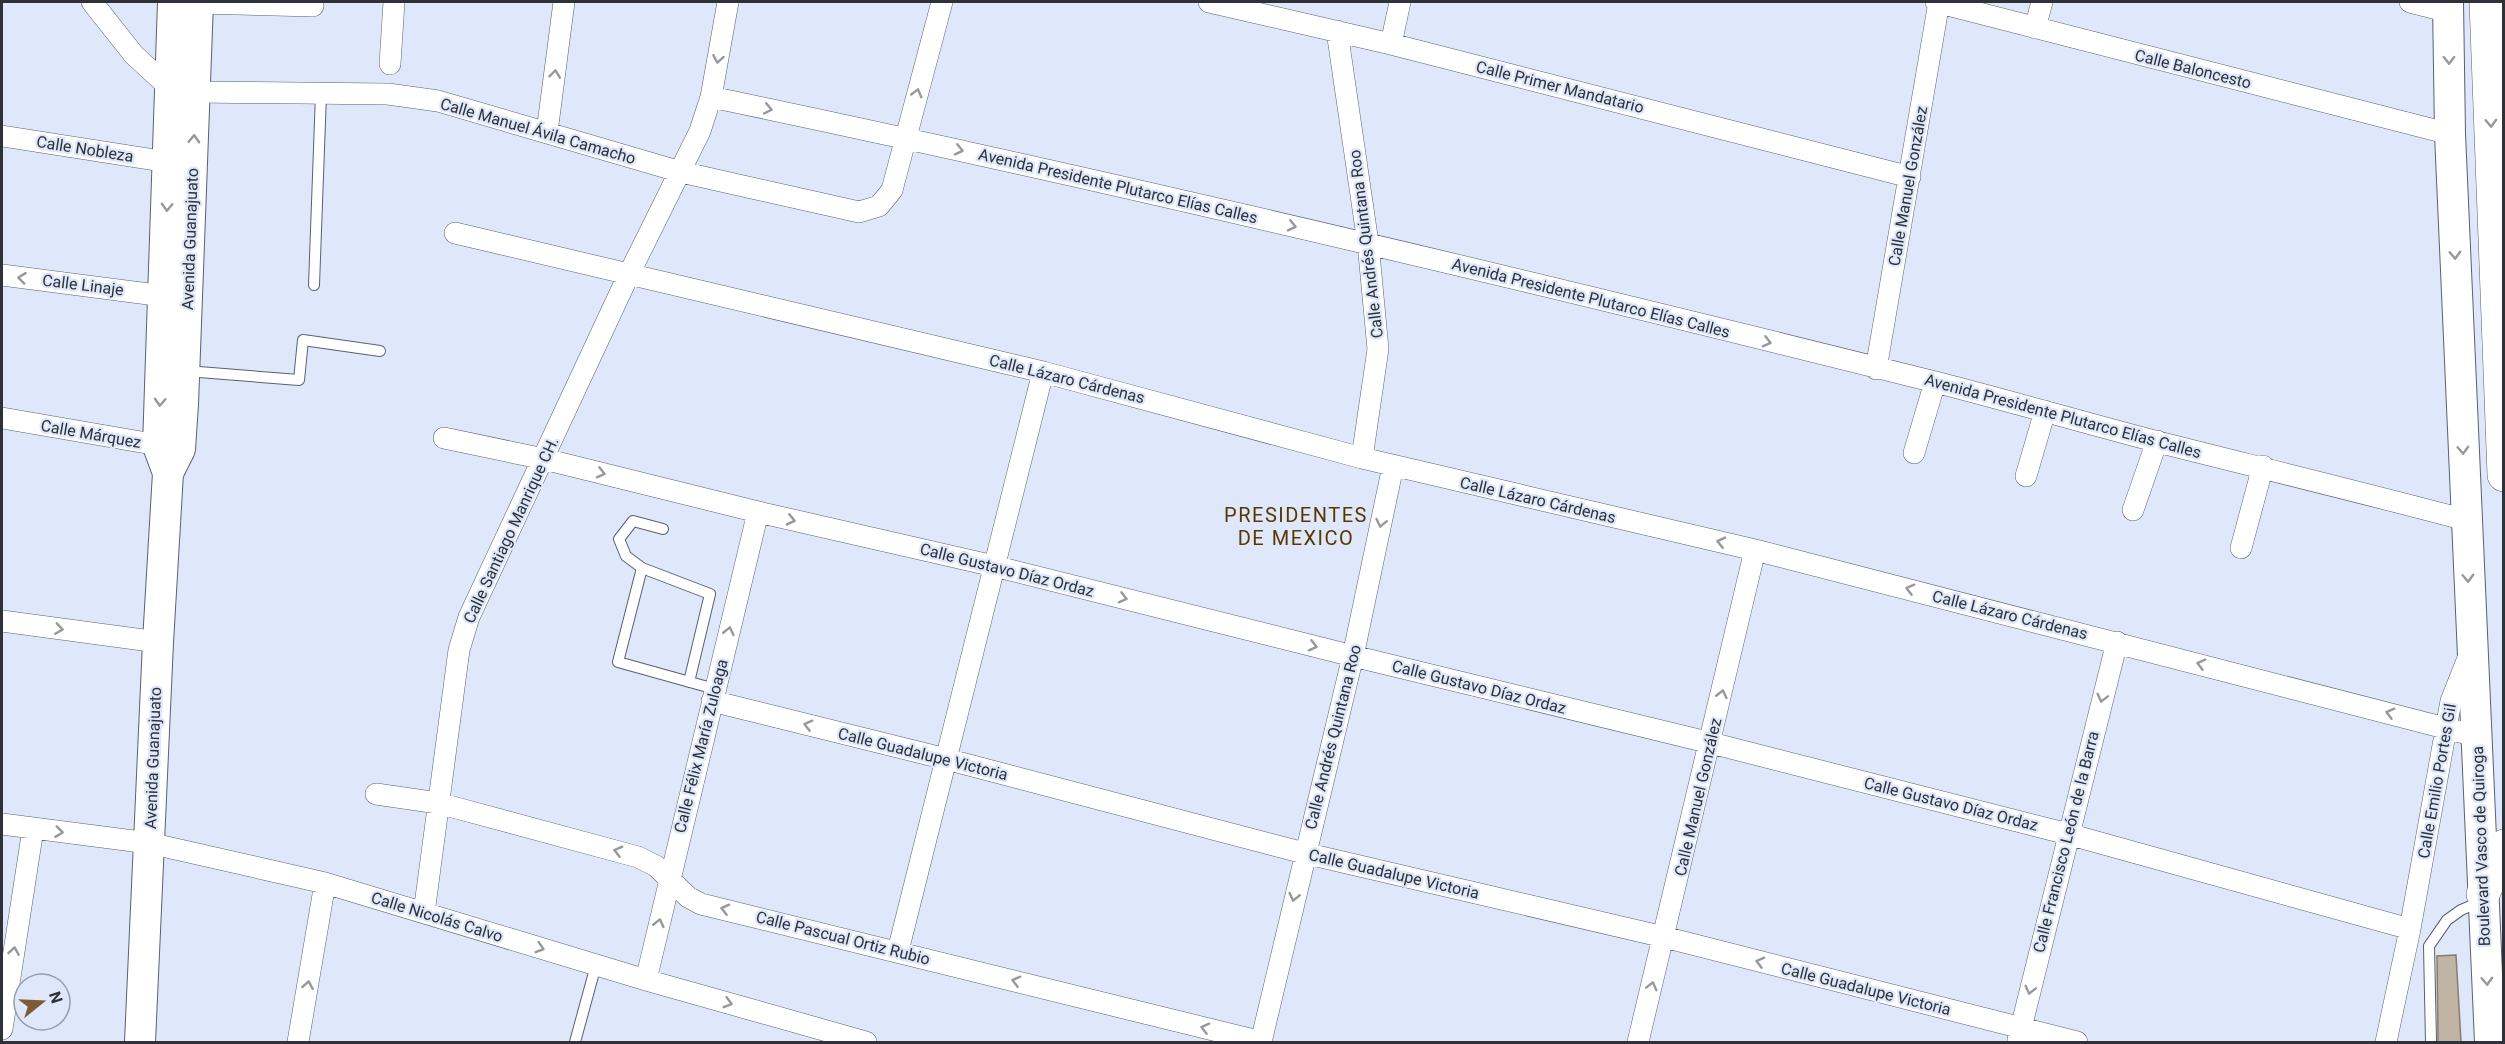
<svg xmlns="http://www.w3.org/2000/svg" width="2505" height="1044" viewBox="0 0 2505 1044" font-family="Roboto,sans-serif">
	<style>
		.building { fill: #c1b4a4; stroke: #887c6e; stroke-width: 1.5 }
		.lines { fill: none; stroke-linecap: round; stroke-linejoin: round }
		.lane-casing { stroke: #596170; stroke-width: 12 }
		.street-casing { stroke: #596170; stroke-width: 22 }
		.secondary-casing { stroke: #596170; stroke-width: 32 }
		.primary-casing { stroke: #596170; stroke-width: 34 }
		.lane { stroke: #fff; stroke-width: 10 }
		.street { stroke: #fff; stroke-width: 21 }
		.secondary { stroke: #fff; stroke-width: 30 }
		.primary { stroke: #fff; stroke-width: 33 }
		.oneway { stroke: #96989c }
		.labels { text-anchor: middle; dominant-baseline: central; stroke-width: 4.5; stroke-linejoin: round; paint-order: stroke }
		.street-label { font-size: 16px; fill: #2e3138; stroke: #dee8fa }
		.quarter-label { font-size: 20px; letter-spacing: 1.5px; fill: #583700; stroke: #dee8fa }
	</style>
	<rect width="100%" height="100%" fill="#dee8fa"/>
	<path class="building" d="M2456,955L2461,1042H2438L2437,956Z"/>
	<g class="lines">
		<defs>
			<path id="lane" d="M314,285L321,94
				M186,371L299,380L303,340L380,351
				M642,568L626,556L619,539L633,521L663,529
				M689,682L710,594L642,568L618,662L715,689
				M575,1042L596,965
				M2431,1042L2429,946L2447,920L2461,910L2480,902"/>
			<path id="street" d="M92,2L134,55L171,89L196,92L388,94L438,101L681,172L859,212L879,206L892,190L942,2
				M1209,2L1391,44L1910,177
				M1936,2L2450,134
				M2410,2L2449,12
				M198,3L313,6
				M2035,28L2042,2
				M1337,31L1368,243L1378,349L1362,458
				M1391,44L1400,2
				M390,64L394,2
				M711,97C1123,183 1532,281 1939,383C2013,402 2085,423 2158,442C2261,468 2364,493 2466,520
				M547,132L564,2
				M2,136L168,162
				M455,233L1043,372L1362,458L1755,550L2476,736
				M2,275L164,296
				M1876,369L1939,2
				M2,418L170,447
				M444,438L544,459L758,512L994,566L1353,656L1711,743L2068,834L2410,929
				M1914,453L1935,382
				M2026,476L2045,411
				M2133,510L2157,441
				M2241,548L2263,466
				M2,621L158,642
				M712,701L946,759L1304,853L1664,937L2077,1042
				M376,794L438,803L638,857L656,866L688,897L701,904L1262,1042
				M2,824L149,843L325,883L646,980L866,1042
				M424,913L459,650L469,617L629,274L700,131L711,97L728,2
				M898,951L1043,372
				M646,980L758,512
				M2,1029L33,829
				M2018,1040L2117,642
				M298,1042L325,883
				M1261,1042L1353,656L1393,466
				M1638,1042L1755,550
				M2386,1042L2410,929L2451,701L2470,653"/>
			<path id="secondary" d="M2448,2L2450,134L2490,1042
				M168,473L158,446L173,2
				M140,1042L158,642L168,473L180,449L183,404L198,2"/>
			<path id="primary" d="M2486,2L2504,475
				M2483,894L2504,846"/>
		</defs>
		<use href="#lane" class="lane-casing"/>
		<use href="#street" class="street-casing"/>
		<use href="#secondary" class="secondary-casing"/>
		<use href="#primary" class="primary-casing"/>
		<use href="#lane" class="lane"/>
		<use href="#street" class="street"/>
		<use href="#secondary" class="secondary"/>
		<use href="#primary" class="primary"/>
	</g>
	<defs><path id="oneway-chevron" d="M-2-3.5L2.5 0L-2 3.5" fill="none" stroke-width="1.6" stroke-linecap="round" stroke-linejoin="round" transform="scale(1.5)"/></defs>
	<g class="oneway">
		<use href="#oneway-chevron" transform="translate(718 59) rotate(100)"/>
		<use href="#oneway-chevron" transform="translate(2449 60) rotate(89)"/>
		<use href="#oneway-chevron" transform="translate(555 74) rotate(-83)"/>
		<use href="#oneway-chevron" transform="translate(917 93) rotate(-75)"/>
		<use href="#oneway-chevron" transform="translate(768 109) rotate(12)"/>
		<use href="#oneway-chevron" transform="translate(2491 123) rotate(88)"/>
		<use href="#oneway-chevron" transform="translate(194 139) rotate(-88)"/>
		<use href="#oneway-chevron" transform="translate(959 150) rotate(13)"/>
		<use href="#oneway-chevron" transform="translate(167 207) rotate(92)"/>
		<use href="#oneway-chevron" transform="translate(1292 226) rotate(13)"/>
		<use href="#oneway-chevron" transform="translate(2455 255) rotate(88)"/>
		<use href="#oneway-chevron" transform="translate(22 278) rotate(-173)"/>
		<use href="#oneway-chevron" transform="translate(1767 342) rotate(14)"/>
		<use href="#oneway-chevron" transform="translate(160 402) rotate(93)"/>
		<use href="#oneway-chevron" transform="translate(2463 450) rotate(88)"/>
		<use href="#oneway-chevron" transform="translate(601 473) rotate(14)"/>
		<use href="#oneway-chevron" transform="translate(791 520) rotate(13)"/>
		<use href="#oneway-chevron" transform="translate(1381 523) rotate(102)"/>
		<use href="#oneway-chevron" transform="translate(1721 542) rotate(-167)"/>
		<use href="#oneway-chevron" transform="translate(2468 578) rotate(88)"/>
		<use href="#oneway-chevron" transform="translate(1910 589) rotate(-166)"/>
		<use href="#oneway-chevron" transform="translate(1123 598) rotate(14)"/>
		<use href="#oneway-chevron" transform="translate(59 629) rotate(8)"/>
		<use href="#oneway-chevron" transform="translate(729 631) rotate(-77)"/>
		<use href="#oneway-chevron" transform="translate(1313 646) rotate(14)"/>
		<use href="#oneway-chevron" transform="translate(2201 664) rotate(-165)"/>
		<use href="#oneway-chevron" transform="translate(1722 694) rotate(-77)"/>
		<use href="#oneway-chevron" transform="translate(2102 698) rotate(104)"/>
		<use href="#oneway-chevron" transform="translate(2390 713) rotate(-165)"/>
		<use href="#oneway-chevron" transform="translate(808 725) rotate(-166)"/>
		<use href="#oneway-chevron" transform="translate(59 832) rotate(7)"/>
		<use href="#oneway-chevron" transform="translate(618 851) rotate(-165)"/>
		<use href="#oneway-chevron" transform="translate(1294 897) rotate(103)"/>
		<use href="#oneway-chevron" transform="translate(725 909) rotate(-166)"/>
		<use href="#oneway-chevron" transform="translate(659 923) rotate(-77)"/>
		<use href="#oneway-chevron" transform="translate(540 948) rotate(17)"/>
		<use href="#oneway-chevron" transform="translate(14 951) rotate(-81)"/>
		<use href="#oneway-chevron" transform="translate(1760 962) rotate(-166)"/>
		<use href="#oneway-chevron" transform="translate(1016 981) rotate(-166)"/>
		<use href="#oneway-chevron" transform="translate(2487 981) rotate(87)"/>
		<use href="#oneway-chevron" transform="translate(308 985) rotate(-80)"/>
		<use href="#oneway-chevron" transform="translate(1652 986) rotate(-76)"/>
		<use href="#oneway-chevron" transform="translate(2030 990) rotate(104)"/>
		<use href="#oneway-chevron" transform="translate(728 1003) rotate(16)"/>
		<use href="#oneway-chevron" transform="translate(1205 1028) rotate(-166)"/>
	</g>
	<g class="labels">
		<g class="street-label">
			<text transform="translate(2193 69) rotate(14)">Calle Baloncesto</text>
			<text transform="translate(1560 87) rotate(14)">Calle Primer Mandatario</text>
			<text transform="translate(538 131) rotate(16)">Calle Manuel Ávila Camacho</text>
			<text transform="translate(85 149) rotate(9)">Calle Nobleza</text>
			<text transform="translate(1118 186) rotate(13)">Avenida Presidente Plutarco Elías Calles</text>
			<text transform="translate(1908 186) rotate(-80)">Calle Manuel González</text>
			<text transform="translate(190 239) rotate(-88)">Avenida Guanajuato</text>
			<text transform="translate(1366 244) rotate(-97)">Calle Andrés Quintana Roo</text>
			<text transform="translate(83 285) rotate(7)">Calle Linaje</text>
			<text transform="translate(1591 298) rotate(14)">Avenida Presidente Plutarco Elías Calles</text>
			<text transform="translate(1067 379) rotate(14)">Calle Lázaro Cárdenas</text>
			<text transform="translate(2063 416) rotate(15)">Avenida Presidente Plutarco Elías Calles</text>
			<text transform="translate(91 434) rotate(10)">Calle Márquez</text>
			<text transform="translate(1538 500) rotate(13)">Calle Lázaro Cárdenas</text>
			<text transform="translate(511 530) rotate(-65)">Calle Santiago Manrique CH.</text>
			<text transform="translate(1007 570) rotate(14)">Calle Gustavo Díaz Ordaz</text>
			<text transform="translate(2010 615) rotate(14)">Calle Lázaro Cárdenas</text>
			<text transform="translate(1479 687) rotate(14)">Calle Gustavo Díaz Ordaz</text>
			<text transform="translate(1333 737) rotate(-76)">Calle Andrés Quintana Roo</text>
			<text transform="translate(701 746) rotate(-76)">Calle Félix María Zuloaga</text>
			<text transform="translate(923 754) rotate(14)">Calle Guadalupe Victoria</text>
			<text transform="translate(153 758) rotate(-88)">Avenida Guanajuato</text>
			<text transform="translate(2437 781) rotate(-80)">Calle Emilio Portes Gil</text>
			<text transform="translate(1698 797) rotate(-77)">Calle Manuel González</text>
			<text transform="translate(1951 804) rotate(14)">Calle Gustavo Díaz Ordaz</text>
			<text transform="translate(2066 842) rotate(-76)">Calle Francisco León de la Barra</text>
			<text transform="translate(2481 846) rotate(-92)">Boulevard Vasco de Quiroga</text>
			<text transform="translate(1394 874) rotate(13)">Calle Guadalupe Victoria</text>
			<text transform="translate(437 917) rotate(17)">Calle Nicolás Calvo</text>
			<text transform="translate(843 938) rotate(14)">Calle Pascual Ortiz Rubio</text>
			<text transform="translate(1866 989) rotate(14)">Calle Guadalupe Victoria</text>
		</g>
		<g class="quarter-label">
			<text x="1296" y="515">PRESIDENTES<tspan x="1296" dy="23">DE MEXICO</tspan></text>
		</g>
	</g>
	<rect width="2505" height="1044" fill="none" stroke="#2e3138" stroke-width="6"/>
	<g transform="translate(42 1002) rotate(72)"><circle r="28" fill="#dee8fa" stroke="#989fac" stroke-width="1.5"/>
	<path d="M0-4.5L10 22L0 15L-10 22Z" fill="#7c5c32"/>
	<text y="-9" font-size="16" font-weight="bold" text-anchor="middle" fill="#2e3138">N</text>
	</g>
</svg>
